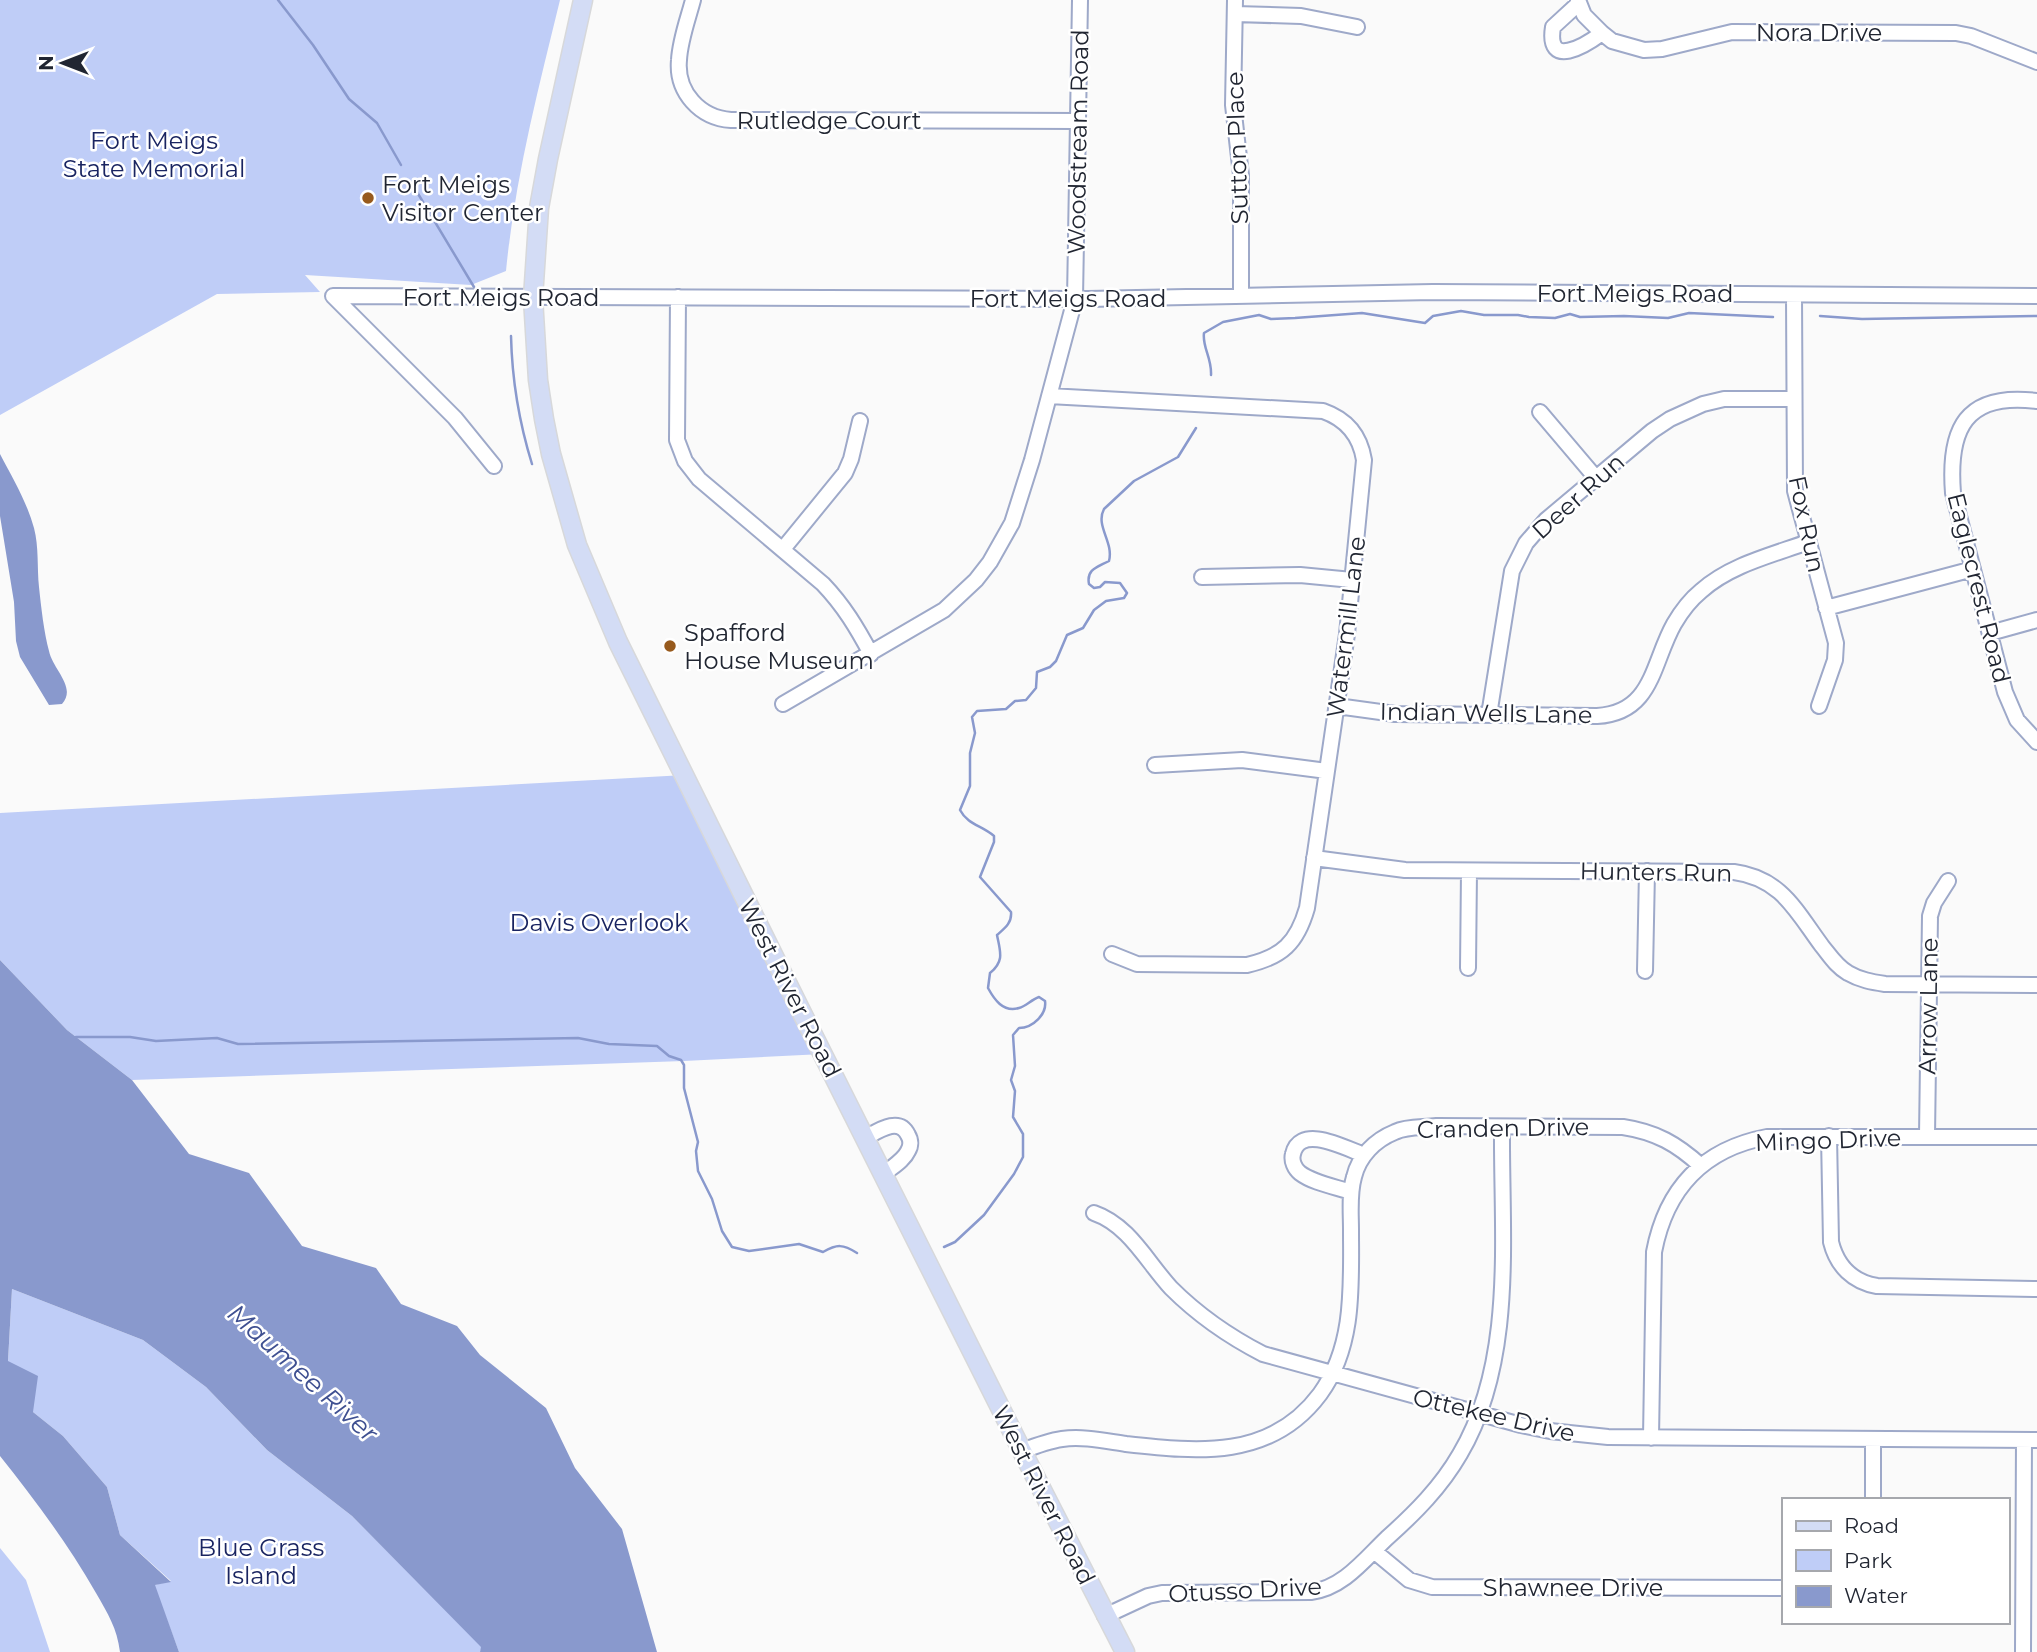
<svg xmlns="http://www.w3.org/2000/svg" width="2037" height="1652" viewBox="0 0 2037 1652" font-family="Montserrat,sans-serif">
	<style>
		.green { fill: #bfcdf7 }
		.water { fill: #8999cd }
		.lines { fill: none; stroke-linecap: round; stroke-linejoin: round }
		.stream { stroke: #8999cd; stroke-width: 2.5 }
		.minor-casing { stroke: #9ea9c9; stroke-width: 18 }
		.major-casing { stroke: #d7d8da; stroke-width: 21 }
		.minor { stroke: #fff; stroke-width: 14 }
		.major { stroke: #d3dcf5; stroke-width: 18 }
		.poi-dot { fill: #975a1d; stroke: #fff; stroke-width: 2.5 }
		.labels { text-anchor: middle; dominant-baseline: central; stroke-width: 5; stroke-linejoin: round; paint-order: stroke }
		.street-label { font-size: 24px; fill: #212632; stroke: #fff }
		.park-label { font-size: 24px; fill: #192461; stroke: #fff }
		.poi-label { font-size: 24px; fill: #212632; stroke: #fff; text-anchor: start }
		.water-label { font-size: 26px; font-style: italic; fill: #3f5091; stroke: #fff }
	</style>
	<rect width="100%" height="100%" fill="#fafafa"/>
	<path class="green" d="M0,0H560C538,90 515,178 506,271L471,285L305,275L320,292L217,294L0,415Z
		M685,775L823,1054L684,1061L132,1080L67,1030L0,960V813Z
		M12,1289L143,1340L206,1387L267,1450L352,1516L482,1647L480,1652H179L154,1585L171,1581L120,1535L107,1487L63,1436L33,1412L8,1362Z
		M0,1548L26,1580L50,1652H0Z"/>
	<path class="water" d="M0,454C12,477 27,502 34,528C39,547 37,568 39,587C41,606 44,633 49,651C53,670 77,687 62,704L49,705L20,657L16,641L14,602L0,516Z
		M0,960L67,1030L132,1080L189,1154L249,1173L302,1246L376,1268L401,1304L457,1326L480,1355L546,1408L575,1468L622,1529L657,1652H480L481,1647L352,1516L267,1450L206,1387L143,1340L12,1289L8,1361L38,1376L33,1412L63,1436L107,1487L120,1535L171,1582L155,1585L179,1652H120C117,1628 108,1614 96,1593C68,1544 35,1500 0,1456Z"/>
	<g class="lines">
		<path class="stream" d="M278,0L313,45L349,99L377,123L401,165
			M411,182L474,287
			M1820,316L1862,319L2037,316
			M511,336C512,379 519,422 532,464
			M1211,375C1212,358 1202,347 1204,333L1223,322L1259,315L1271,319L1295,318L1362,313L1425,323L1433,316L1461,311L1484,315H1518L1529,317L1555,318L1570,314L1580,317L1624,316L1668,318L1689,313L1773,317
			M76,1037H130L156,1041L217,1038L238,1044L578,1038L609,1044L657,1046L669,1056L681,1060L684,1065V1088L698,1142L696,1151L698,1171L712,1199L722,1231L732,1247L749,1251L799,1244L823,1252C837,1244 843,1244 857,1253
			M944,1247L955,1242L984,1215L1014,1174L1023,1157V1134L1013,1117L1015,1091L1011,1080L1015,1066L1013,1035L1019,1028C1033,1028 1047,1014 1045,1001L1039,997C1031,1000 1026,1006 1019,1008C1003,1013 994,999 988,988L990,973C1005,961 1000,951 997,935C1005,928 1012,923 1011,912L980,877L994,842V836C981,825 968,825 960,810L970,786V753L975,733L972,717L977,711L1006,709L1015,701L1026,700L1036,688L1037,672L1050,667L1056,661L1067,635L1083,628L1094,610L1106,601L1124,598L1127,593L1120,583L1105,582L1100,587L1094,588L1089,584C1086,569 1098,567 1109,561C1114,542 1095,526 1104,509L1134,481L1178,457L1196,428"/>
		<defs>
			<path id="minor" d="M693,0C688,19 680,40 679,60C676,92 700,118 731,120L1078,121
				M1235,0L1233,105L1241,175V295
				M1578,0L1584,15L1602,33L1612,41L1644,50L1662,49L1732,32L1956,33L1971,36L2037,62
				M1578,4L1553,27C1546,70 1586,45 1602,33
				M1235,14L1301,16L1357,27
				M1794,295L1795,491L1836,643L1835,660L1819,706
				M678,297L677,440L685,461L699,479L823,584C844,606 857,628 871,654
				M1049,396L1323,411C1346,419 1360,435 1364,460L1347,634L1307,908C1297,943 1282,957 1247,965L1137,964L1112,954
				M2037,401C1965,392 1948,429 1953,493L2005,692L2017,720L2037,742
				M1540,412L1596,478
				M494,466L455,418L333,296L1088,299L1433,292L2037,296
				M783,549L845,473L851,459L860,421
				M1202,577L1300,575L1352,580
				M1826,608L1973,569
				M1990,633L2037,620
				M783,704L944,610L976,580L990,562L1012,523L1032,460L1075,299L1080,0
				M1337,706L1395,714L1597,716C1653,713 1652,663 1674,624C1681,612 1690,600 1701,591C1730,565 1772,555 1808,542
				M1489,715L1512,571L1526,543L1546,520L1652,431L1670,419L1703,404L1724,399H1794
				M1155,765L1242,760L1327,771
				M1314,858L1405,870L1734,872C1781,878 1796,911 1822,946C1830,956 1837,967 1848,973C1860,980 1872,982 1885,984L2037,985
				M1468,968L1469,871
				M1645,971L1647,871
				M1829,1136L1831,1242C1837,1266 1853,1282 1877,1286L2037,1289
				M1927,1136L1930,916L1934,903L1948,881
				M865,1138C878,1131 899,1116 908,1135C911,1140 911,1146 908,1151C904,1160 892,1167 884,1174
				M1351,1192C1336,1187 1313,1183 1300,1173C1295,1169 1291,1161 1293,1154C1300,1123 1347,1149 1364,1155
				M1094,1213C1129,1225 1147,1262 1171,1288C1199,1316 1228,1336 1263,1354L1521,1425L1550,1431L1608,1437L2037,1440
				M1651,1438L1654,1252C1666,1189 1703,1149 1767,1137H2037
				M1022,1451C1035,1446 1048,1441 1062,1439C1083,1436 1105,1441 1126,1444C1198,1452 1271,1460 1320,1394C1355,1346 1351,1285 1351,1230C1351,1213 1349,1194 1354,1177C1359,1156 1375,1140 1395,1132C1408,1126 1423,1128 1437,1126L1623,1127C1656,1132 1677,1144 1701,1166
				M1873,1500V1439
				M1374,1551L1409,1580L1432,1587L1783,1588
				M1105,1616L1148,1596L1162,1593L1311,1592C1343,1588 1364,1560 1387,1538C1415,1513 1441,1487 1460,1454C1516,1359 1501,1234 1502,1127
				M2023,1652L2024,1440"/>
			<path id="major" d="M583,0L548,159L539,208L533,298L538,380L544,419L551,454L577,545L618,642L799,1007L1022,1451L1125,1652"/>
		</defs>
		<use href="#minor" class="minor-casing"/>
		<use href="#major" class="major-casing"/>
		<use href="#minor" class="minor"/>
		<use href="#major" class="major"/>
	</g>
	<g class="poi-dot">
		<circle cx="368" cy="198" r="7"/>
		<circle cx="670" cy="646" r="7"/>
	</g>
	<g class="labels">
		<g class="street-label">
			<text x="1819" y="32">Nora Drive</text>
			<text x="829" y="120">Rutledge Court</text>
			<text transform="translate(1078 142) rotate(-89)">Woodstream Road</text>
			<text transform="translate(1237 148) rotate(-92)">Sutton Place</text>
			<text x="1635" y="293">Fort Meigs Road</text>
			<text x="501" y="297">Fort Meigs Road</text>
			<text x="1068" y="298">Fort Meigs Road</text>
			<text transform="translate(1578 496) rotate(-42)">Deer Run</text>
			<text transform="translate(1807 524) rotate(78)">Fox Run</text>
			<text transform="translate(1979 588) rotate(76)">Eaglecrest Road</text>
			<text transform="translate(1346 627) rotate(-83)">Watermill Lane</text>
			<text transform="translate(1486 713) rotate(1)">Indian Wells Lane</text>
			<text transform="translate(1656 872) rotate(1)">Hunters Run</text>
			<text transform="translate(790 988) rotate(63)">West River Road</text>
			<text transform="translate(1928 1006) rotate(-89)">Arrow Lane</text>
			<text transform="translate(1503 1128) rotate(-1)">Cranden Drive</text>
			<text transform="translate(1828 1140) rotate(-2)">Mingo Drive</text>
			<text transform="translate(1494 1415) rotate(13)">Ottekee Drive</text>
			<text transform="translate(1044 1495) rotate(63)">West River Road</text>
			<text x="1573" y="1587">Shawnee Drive</text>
			<text transform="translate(1245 1590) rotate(-3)">Otusso Drive</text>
		</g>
		<g class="park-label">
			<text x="154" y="140">Fort Meigs<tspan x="154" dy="28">State Memorial</tspan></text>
			<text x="599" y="922">Davis Overlook</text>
			<text x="261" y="1547">Blue Grass<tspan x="261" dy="28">Island</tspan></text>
		</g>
		<g class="poi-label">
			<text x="382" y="184">Fort Meigs<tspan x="382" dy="28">Visitor Center</tspan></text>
			<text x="684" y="632">Spafford<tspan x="684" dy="28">House Museum</tspan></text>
		</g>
		<g class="water-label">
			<text transform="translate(303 1373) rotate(42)">Maumee River</text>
		</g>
	</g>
	<rect x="1782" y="1498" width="228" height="126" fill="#ffffff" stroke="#a6a8ad" stroke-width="2"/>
	<rect x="1796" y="1521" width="35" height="10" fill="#d3dcf5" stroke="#a6a8ad" stroke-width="2"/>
	<text x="1844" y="1533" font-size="21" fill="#212632">Road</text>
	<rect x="1796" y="1550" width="35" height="21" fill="#bfcdf7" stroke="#a6a8ad" stroke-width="2"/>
	<text x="1844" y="1568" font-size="21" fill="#212632">Park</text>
	<rect x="1796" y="1586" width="35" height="21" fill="#8999cd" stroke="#a6a8ad" stroke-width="2"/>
	<text x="1844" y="1603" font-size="21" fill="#212632">Water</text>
	<g transform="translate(63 63) rotate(270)" stroke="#ffffff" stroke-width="5" paint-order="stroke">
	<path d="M0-5L12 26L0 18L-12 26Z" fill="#212632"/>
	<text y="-10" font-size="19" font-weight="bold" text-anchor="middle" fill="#212632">N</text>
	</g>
</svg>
